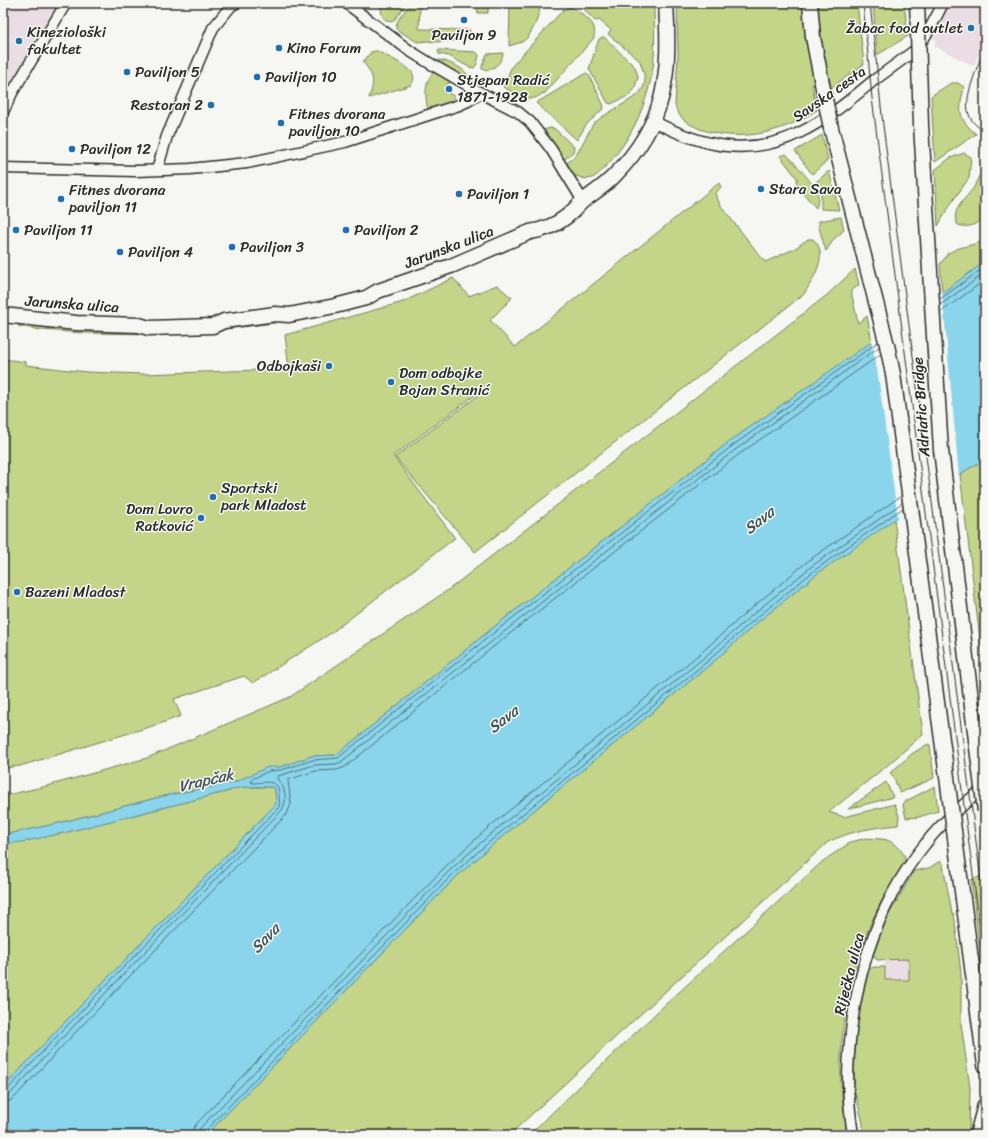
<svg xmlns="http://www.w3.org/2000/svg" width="988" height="1138" viewBox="0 0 988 1138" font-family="Sriracha,sans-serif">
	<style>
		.built { fill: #eadde4 }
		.green { fill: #c4d489; stroke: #78805a }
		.water { fill: #8ad5eb; stroke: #64919e }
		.pier { fill: #f6f6f2 }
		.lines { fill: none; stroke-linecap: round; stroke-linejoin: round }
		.shore { stroke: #516f78; stroke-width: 1 }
		.street-casing { stroke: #2b2b2b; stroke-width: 13 }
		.secondary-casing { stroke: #2b2b2b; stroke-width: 17 }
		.street { stroke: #f6f6f2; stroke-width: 10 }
		.secondary { stroke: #f6f6f2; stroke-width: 14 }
		.tram { stroke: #2b2b2b; stroke-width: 1 }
		.secondary-bridge-casing { stroke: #2b2b2b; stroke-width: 17; stroke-linecap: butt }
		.secondary-bridge { stroke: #f6f6f2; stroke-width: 14 }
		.poi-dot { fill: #1f6fb2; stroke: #f6f6f2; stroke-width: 1.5 }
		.labels { text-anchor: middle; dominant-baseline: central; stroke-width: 3; stroke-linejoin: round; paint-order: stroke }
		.poi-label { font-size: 15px; fill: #2b2b2b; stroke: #f6f6f2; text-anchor: start }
		.street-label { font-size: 15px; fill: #2b2b2b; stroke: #f6f6f2 }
		.water-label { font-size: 16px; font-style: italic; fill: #43565b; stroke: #f6f6f2 }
	</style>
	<rect width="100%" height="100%" fill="#f6f6f2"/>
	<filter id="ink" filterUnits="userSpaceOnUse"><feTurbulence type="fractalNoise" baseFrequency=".025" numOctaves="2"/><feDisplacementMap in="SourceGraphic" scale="8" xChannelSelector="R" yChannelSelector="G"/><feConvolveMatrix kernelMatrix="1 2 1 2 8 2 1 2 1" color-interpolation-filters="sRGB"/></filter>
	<g filter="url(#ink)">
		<path class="built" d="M3,3H46V6L55,9L3,95Z
			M949,3H985V38L974,66L934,46L936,40L933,37Z
			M885,959H909V980H885Z"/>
		<path class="green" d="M388,3H407L395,19L391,22C381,20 381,12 381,4Z
			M411,3H488V13H478L477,7L420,6L419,29L470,30L468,38L466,40L434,42L428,41L417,42L396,29C395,20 406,10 411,3Z
			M510,3H548L540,9L535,25L528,37L522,42L509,46Z
			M581,3H654C654,26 656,51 652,74C645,109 630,141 606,166C597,176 591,183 577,176L574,177L566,164L577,154L593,124L602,117L638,95L643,88L645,82L644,74L640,61L608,34L611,30L599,20L595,21L580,5Z
			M677,3H804L814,85H812L817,110C783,133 740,143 700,129C688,124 678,118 675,105L678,55Z
			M817,3H857L864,64L831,88L823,53Z
			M873,3H904L908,36L877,55Z
			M570,7C578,10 593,21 594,28C595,32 594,35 594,38L544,94L543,93C528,106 517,94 503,87L512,66L563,10Z
			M604,37L635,67L638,77L634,90L628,96L611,104L608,103L589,69L599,39Z
			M440,50L476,52L479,55L477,64L474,68L469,67L449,56L439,54L438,51Z
			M375,51H377C386,56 404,64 411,71C415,75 414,81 411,85L369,98C375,80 374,76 363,62L371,52Z
			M503,53C502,63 492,72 482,69V66L487,54Z
			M439,60C445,60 463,68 466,73C468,75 468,76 468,79L437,62Z
			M434,71L453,82L447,84V92L455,97L449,103L428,110C425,97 424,82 434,71Z
			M586,73L589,75L603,104L604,108L586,125L577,140L536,103Z
			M951,83H958L964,87C959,110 957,118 976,134L935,162L931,96Z
			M551,128L555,129L574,147L573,152L565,159H562L543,130Z
			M822,135L828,160L812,174L795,151Z
			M964,153L971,157L969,178L952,202L938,226L935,170L950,158Z
			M786,154C794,162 813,183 817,192C819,196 818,204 816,208L797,186V178L780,156Z
			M985,161V217C975,224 971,229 958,225C948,210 969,197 975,185C979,177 982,169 985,161Z
			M829,171L839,210L821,209V188L816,182Z
			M719,183L721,187L715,194L721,206L765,262L794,249L808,239H813C830,254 813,279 804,294L475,552L395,457L487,389L486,387L393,456L455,538L331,633L253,683L244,676L174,699L181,716L159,724L20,766L3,768V359L26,362V365L87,372L144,374L289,369L285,335L403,302L453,278L469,296L497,285L512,298L490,320L515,347Z
			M841,217L844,230L834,239L826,251L819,228V221Z
			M985,241V262L942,293L940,264L945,258L947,254L956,249Z
			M855,269L859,285L851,291L858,323L867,316L872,342L729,442L494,627L336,755L312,756L280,767L268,768L235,782L164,796L55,824L8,834L3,836V796L47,786L147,758L290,697L448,590L827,295Z
			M279,320L275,323L217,330L188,332Z
			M21,324L80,330L143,332L149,334L84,333L41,330L18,326Z
			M985,459V681L960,474Z
			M894,519L923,734L889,764L829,812L844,817L895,804L899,816L898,825C872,828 853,830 828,842L509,1135H206L456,877L498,840L713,662L758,622L818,573Z
			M928,744L930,745L934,778L900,793L893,776L890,773L913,753Z
			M886,782L893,797L848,809Z
			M935,786L938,811L919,817L906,818L903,805L904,802Z
			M246,787H273L275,789L276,804L59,1028L3,1088V844L59,834L229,791L235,788Z
			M866,838C872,839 881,838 887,840C893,842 903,851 905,857C906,864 900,870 897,876C884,895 873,916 865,938C849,983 839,1033 841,1081C842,1099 845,1117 847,1135H529L655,1014L823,861L851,842Z
			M940,861L943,865L952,913L954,914L961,973V1023L970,1088L969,1135H863V1123L854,1089V1062L856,1026L862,992L868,971L871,968L875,967H885V980H909V959L877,960L873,954L888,916L914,871L929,868Z
			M984,875L985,880V991L971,880Z"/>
		<path class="water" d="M985,262V459L960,474L818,573L758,622L713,662L498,840L456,877L206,1135H3V1088L59,1028L276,804L275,789L273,787C258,787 243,785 229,791L59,834L22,842L3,844V836L8,834L55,824L164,796L235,782L268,767H280L312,756L336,755L494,627L729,442Z"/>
		<path class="pier" d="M942,291L959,477L898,519L878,375L871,339Z"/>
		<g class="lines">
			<path class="shore" d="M940,299L985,267
				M940,305L985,273
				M941,312L985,280
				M3,1091L8,1089L62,1031L279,807C280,802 279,798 279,793C278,778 264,783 252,783L251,781L252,779L269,771L281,770L313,760L338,758L496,631L732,446L878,342
				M3,1096L8,1095L11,1093L66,1034L282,810C288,801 285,785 277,779L278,776L314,765L336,764L341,762L500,635L735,450L879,347
				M3,1102L10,1101L15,1097L70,1038L287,814L291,804L288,780L315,771L337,770L345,767L503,639L738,455L881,354
				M192,1135L193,1129L197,1123L446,866L488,828L703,651L748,611L808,561L901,496
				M198,1135L201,1127L450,870L492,833L707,655L752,615L812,566L902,503
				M203,1135L205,1131L453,874L495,837L710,659L755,619L815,570L903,508"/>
			<defs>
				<path id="street" d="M346,3L410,51L431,64L481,93L518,112L530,122L551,149L583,201
					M3,112L12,93L66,3
					M653,121C701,146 748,158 799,133C826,120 850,100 873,81C887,71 901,61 915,50C927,36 935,20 943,3
					M3,168L136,171L190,169L247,163L345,142L459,105L468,101L481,93
					M157,170L167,136L213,28L231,6L236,3
					M853,1135C850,1115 848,1095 848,1075C850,992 873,908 926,843C942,822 964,804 985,787"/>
				<path id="secondary" d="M810,3L813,37L825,99
					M917,3L918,31
					M919,65L921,125L941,450L976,740
					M831,128L887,345L893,374L945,762
					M3,315L76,323L139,325L149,328L213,326L224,321L275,314L289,315L335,306L366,298L378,291L451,266L530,232C543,230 556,225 566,217C573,212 578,205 584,200C595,192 606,185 615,175C668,121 670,74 666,3
					M963,899L985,1065
					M977,1135L985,1105"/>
			</defs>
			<use href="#street" class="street-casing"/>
			<use href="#secondary" class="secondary-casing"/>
			<use href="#street" class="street"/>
			<use href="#secondary" class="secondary"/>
			<path class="tram" d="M863,3L872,98L985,967
				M870,3L883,125L985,911
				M985,46C981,56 978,66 974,76C967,97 960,119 985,131"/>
			<defs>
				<path id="secondary-bridge" d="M918,31L919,65
					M825,99L831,128
					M976,740L985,811
					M945,762L963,899"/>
			</defs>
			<use href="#secondary-bridge" class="secondary-bridge-casing"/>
			<use href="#secondary-bridge" class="secondary-bridge"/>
		</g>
	</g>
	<g class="poi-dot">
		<circle cx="464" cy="20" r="4"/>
		<circle cx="971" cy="28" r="4"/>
		<circle cx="19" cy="41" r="4"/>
		<circle cx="279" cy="48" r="4"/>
		<circle cx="127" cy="72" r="4"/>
		<circle cx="257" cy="77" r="4"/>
		<circle cx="449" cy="89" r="4"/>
		<circle cx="211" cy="105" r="4"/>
		<circle cx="281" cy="123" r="4"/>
		<circle cx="72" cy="149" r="4"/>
		<circle cx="761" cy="189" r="4"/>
		<circle cx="459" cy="194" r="4"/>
		<circle cx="61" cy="199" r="4"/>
		<circle cx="16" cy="230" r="4"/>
		<circle cx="346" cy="230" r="4"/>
		<circle cx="232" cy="247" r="4"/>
		<circle cx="120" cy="252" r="4"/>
		<circle cx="329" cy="366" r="4"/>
		<circle cx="391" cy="382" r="4"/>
		<circle cx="213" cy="497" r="4"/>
		<circle cx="201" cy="518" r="4"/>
		<circle cx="17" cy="592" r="4"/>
	</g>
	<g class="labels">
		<g class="poi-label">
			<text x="963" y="28" text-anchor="end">Žabac food outlet</text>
			<text x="27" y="32">Kineziološki<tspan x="27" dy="17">fakultet</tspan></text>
			<text x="464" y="35" text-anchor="middle">Paviljon 9</text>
			<text x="287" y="48">Kino Forum</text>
			<text x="135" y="72">Paviljon 5</text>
			<text x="265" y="77">Paviljon 10</text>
			<text x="457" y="80">Stjepan Radić<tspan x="457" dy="17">1871-1928</tspan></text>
			<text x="203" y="105" text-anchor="end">Restoran 2</text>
			<text x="289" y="114">Fitnes dvorana<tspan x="289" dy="17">paviljon 10</tspan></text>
			<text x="80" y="149">Paviljon 12</text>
			<text x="769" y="189">Stara Sava</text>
			<text x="69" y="190">Fitnes dvorana<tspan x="69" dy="17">paviljon 11</tspan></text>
			<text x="467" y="194">Paviljon 1</text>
			<text x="24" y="230">Paviljon 11</text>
			<text x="354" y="230">Paviljon 2</text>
			<text x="240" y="247">Paviljon 3</text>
			<text x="128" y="252">Paviljon 4</text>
			<text x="321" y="366" text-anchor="end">Odbojkaši</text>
			<text x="399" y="373">Dom odbojke<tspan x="399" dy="17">Bojan Stranić</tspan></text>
			<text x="221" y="488">Sportski<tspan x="221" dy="17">park Mladost</tspan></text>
			<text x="193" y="509" text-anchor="end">Dom Lovro<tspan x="193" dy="17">Ratković</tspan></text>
			<text x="25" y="592">Bazeni Mladost</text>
		</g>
		<g class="street-label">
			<text transform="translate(829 94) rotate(-35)">Savska cesta</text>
			<text transform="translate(449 247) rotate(-21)">Jarunska ulica</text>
			<text transform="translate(72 304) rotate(4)">Jarunska ulica</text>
			<text transform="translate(921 407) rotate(-94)">Adriatic Bridge</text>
			<text transform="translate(849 974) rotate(-76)">Riječka ulica</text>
		</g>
		<g class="water-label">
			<text transform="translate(759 520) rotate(-38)">Sava</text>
			<text transform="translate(503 719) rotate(-38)">Sava</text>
			<text transform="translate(206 780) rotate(-13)">Vrapčak</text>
			<text transform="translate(265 938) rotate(-46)">Sava</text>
		</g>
	</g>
	<rect width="988" height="1138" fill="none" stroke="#f6f6f2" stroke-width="16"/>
	<rect x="8" y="8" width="972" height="1122" fill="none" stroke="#2b2b2b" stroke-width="1.5" filter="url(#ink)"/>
</svg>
